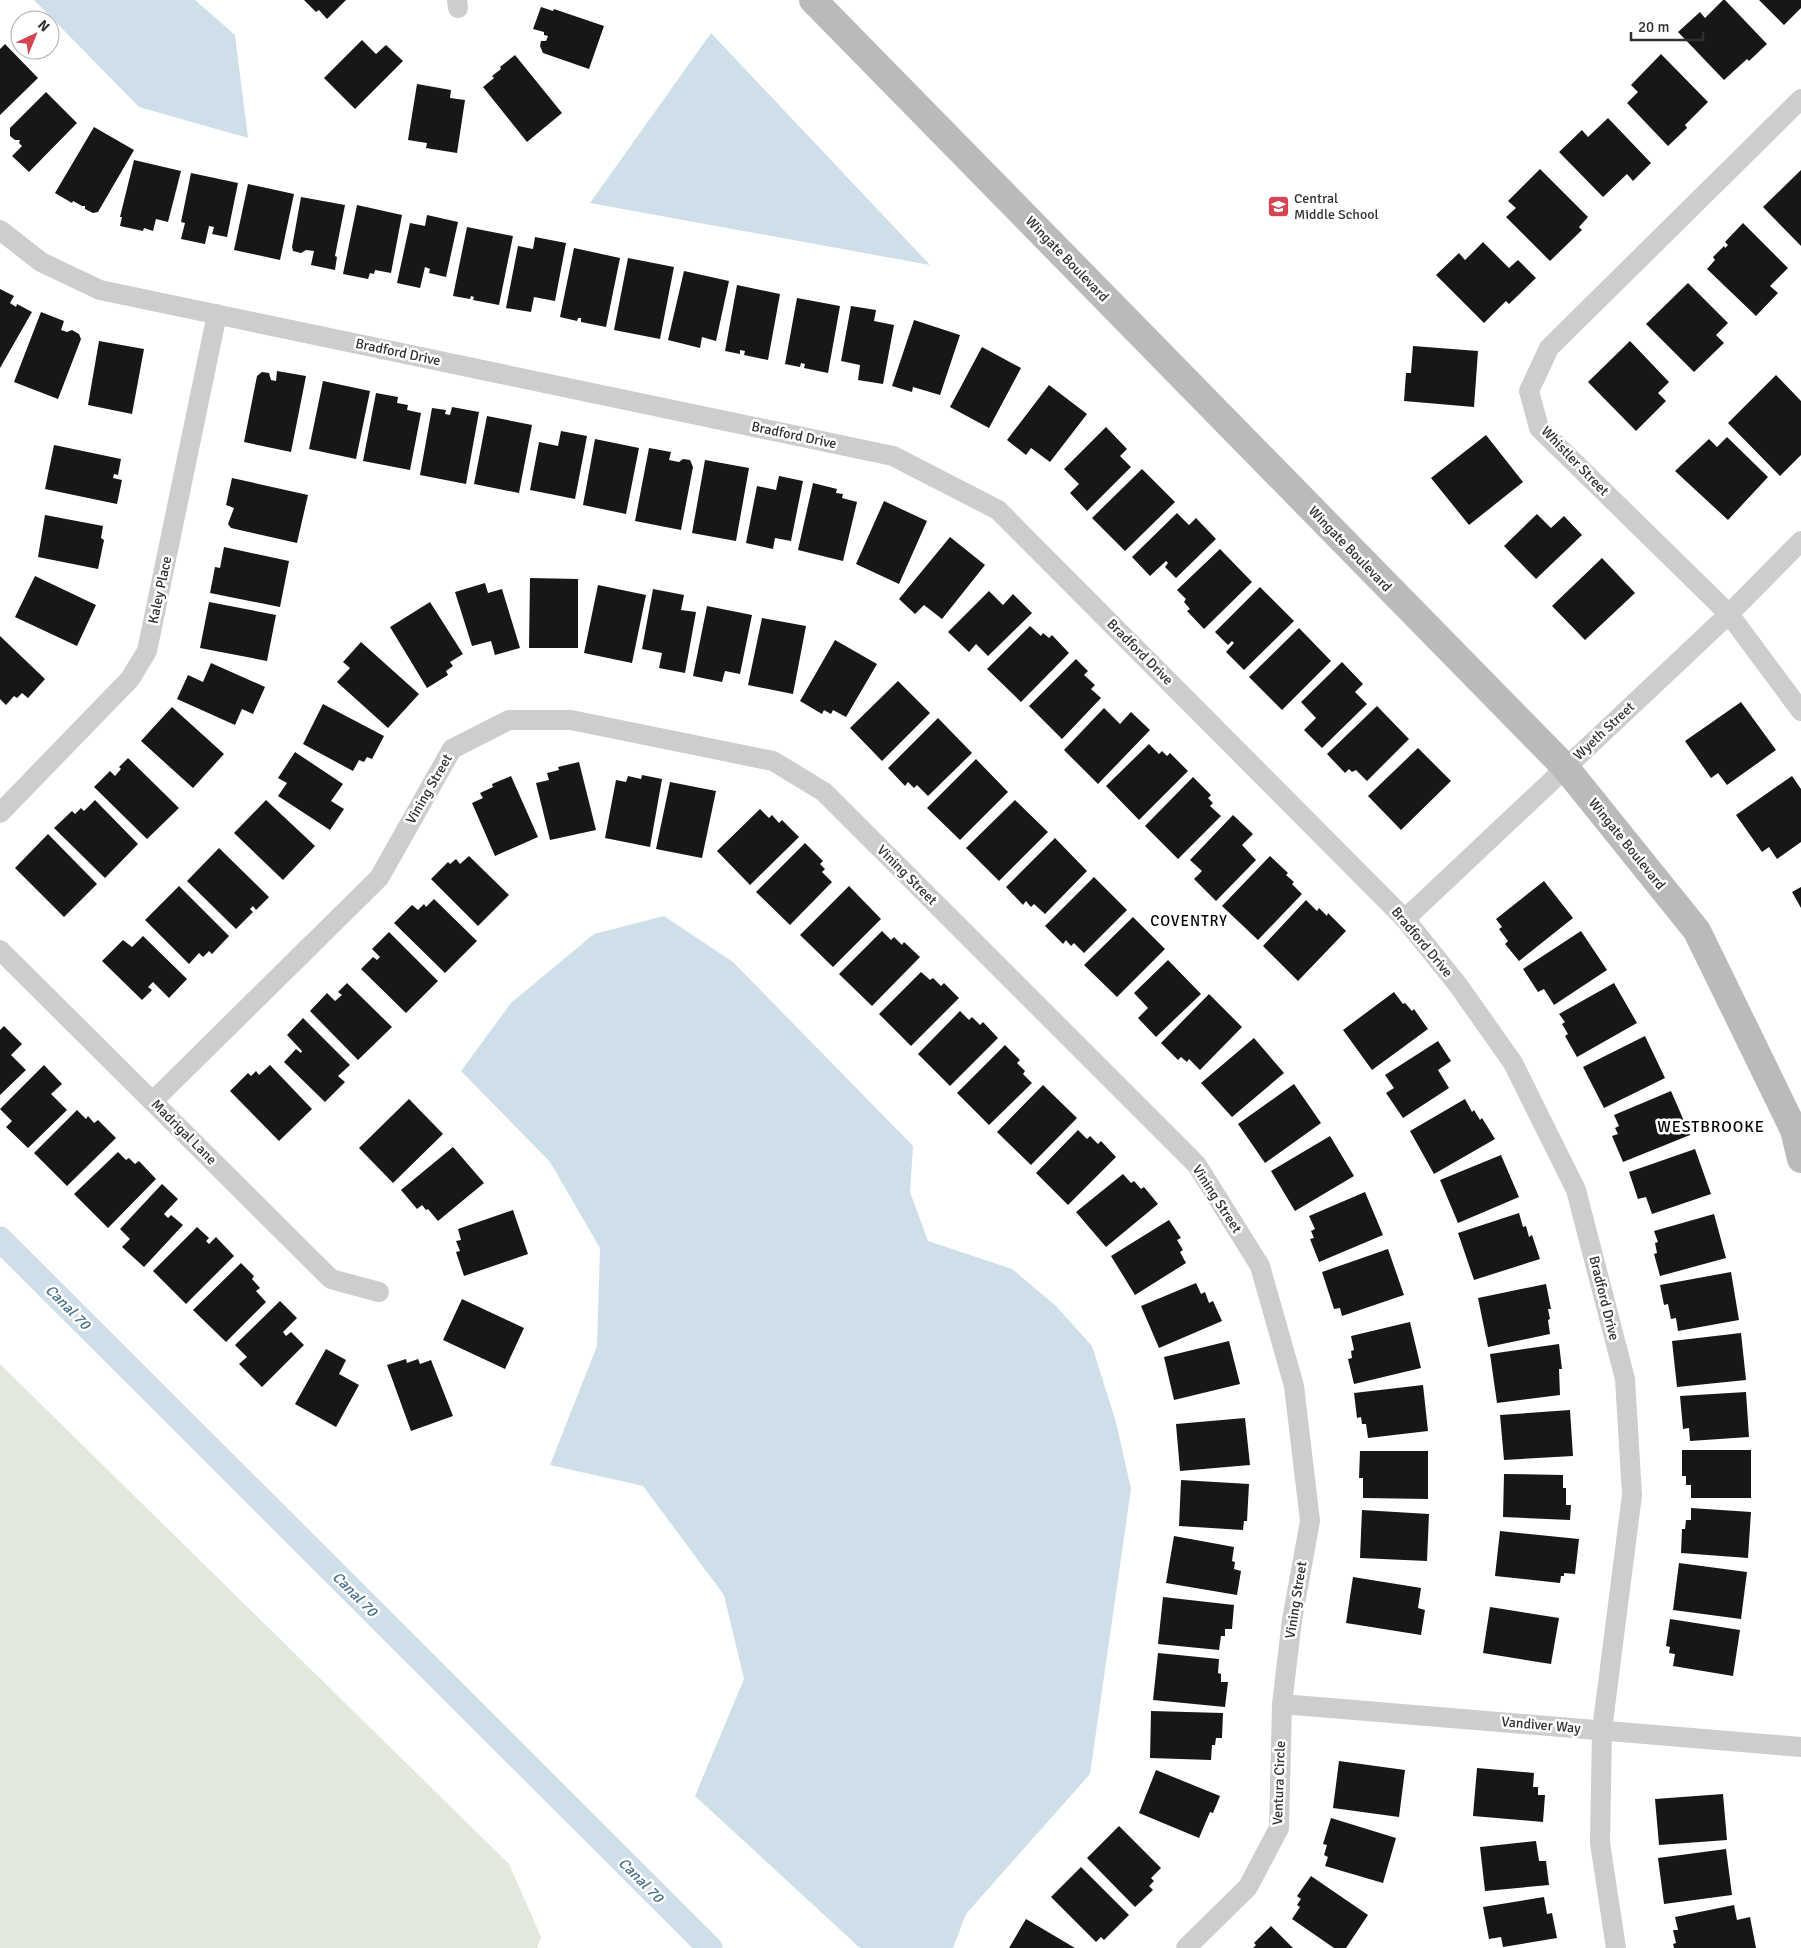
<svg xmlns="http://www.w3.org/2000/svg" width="1801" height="1948" viewBox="0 0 1801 1948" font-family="Signika,sans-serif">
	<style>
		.green { fill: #e3e8dc }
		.water { fill: #cedfe9 }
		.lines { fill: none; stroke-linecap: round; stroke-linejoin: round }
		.canal { stroke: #cedfe9; stroke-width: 25 }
		.building { fill: #171717 }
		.street { stroke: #cdcdcd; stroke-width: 20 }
		.secondary { stroke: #bababa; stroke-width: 28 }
		.labels { text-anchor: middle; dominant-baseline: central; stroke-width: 5; stroke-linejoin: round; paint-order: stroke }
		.poi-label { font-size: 14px; fill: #303030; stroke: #fff; text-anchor: start }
		.street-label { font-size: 14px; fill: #303030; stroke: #fff }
		.neighbourhood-label { font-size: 15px; letter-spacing: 1px; fill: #000; stroke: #fff }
		.water-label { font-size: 15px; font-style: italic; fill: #45718a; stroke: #fff }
		.quarter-label { font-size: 16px; letter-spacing: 1px; fill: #000; stroke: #fff }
	</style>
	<rect width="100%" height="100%" fill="#fff"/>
	<path class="green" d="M0,1364L509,1864L541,1937L537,1948H0Z"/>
	<path class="water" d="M34,0H195L235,35L248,138L139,107Z
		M711,33L930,265L590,203Z
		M664,916L733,962L913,1146L910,1192L928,1241L1012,1269L1056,1306L1092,1346L1116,1422L1131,1489L1090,1774L966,1914L953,1948H860L695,1796L744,1679L724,1595L643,1486L550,1465L597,1346L600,1248L550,1162L461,1071L511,1003L594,934Z"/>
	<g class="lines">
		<path class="canal" d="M0,1239L710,1948"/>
	</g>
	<path class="building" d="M304,0H346L327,19L319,10L316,12Z
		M1723,0H1725L1767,44L1749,61L1747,59L1724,80L1678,32L1700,12L1705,18Z
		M1759,0H1801V8L1784,25Z
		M541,7L553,11L554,9L604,26L589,69L543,53L540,46L541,41H546L548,36L544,35V32L533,29Z
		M362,40L376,54L386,45L403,61L355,109L324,78Z
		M5,44L38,78L0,115V49Z
		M1661,54L1708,102L1685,125L1687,128L1668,146L1627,103L1638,92L1631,85Z
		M515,55L562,113L527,142L483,87L494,78L492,76L501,69L500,67Z
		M417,84L451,90L450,98L465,100L457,153L426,148L427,143L408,140Z
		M46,92L77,123L29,172L12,156L22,146L19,143L20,140H15L10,136V128Z
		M1608,118L1651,163L1633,181L1627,174L1603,197L1559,152L1582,130L1588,137Z
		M94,127L134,150L98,212L93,213L85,209V206H82L73,201L72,203L55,193Z
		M134,160L181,171L168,222L156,219L153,231L144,228L143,231L120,226L122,217H120Z
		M1540,169L1588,217L1579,227L1582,230L1550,261L1506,217L1516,208L1508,201Z
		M1801,170V246L1763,207Z
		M191,173L238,183L227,237L212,234L214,227L209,226L205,244L181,239L185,223L181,222Z
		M248,184L294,194L280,260L234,250Z
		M301,197L345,205L335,256L337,257L335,270L311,265L314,251L306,250L301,253L293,251L292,247Z
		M357,205L402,215L391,273L375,270L374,274L370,273L368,279L343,274Z
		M427,215L458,222L446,277L429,273L430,269L425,267L420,288L397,283L410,223L425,226Z
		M1743,223L1788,268L1770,286L1778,293L1756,316L1707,269L1715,260L1713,257L1724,246L1725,248L1728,245L1725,242Z
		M467,227L513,236L499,305L473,300L474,297L471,296L470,299L453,296Z
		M535,237L566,243L555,301L534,297L531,312L506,308L518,246L533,249Z
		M1483,242L1509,268L1518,260L1536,278L1509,304L1506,301L1484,323L1436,275L1459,253L1465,260Z
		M574,248L620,258L606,327L581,322V318H578L577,321L560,317Z
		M628,258L674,267L660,339L614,330Z
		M684,271L729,281L716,341L702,337L700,348L668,340Z
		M1688,283L1728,323L1716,335L1724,343L1694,372L1646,324Z
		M737,285L780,294L768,360L744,355L745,351L740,350V354L725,351Z
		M0,289L14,296L10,303L16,307L17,304L32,312L0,368Z
		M797,298L840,306L828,373L804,368L805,364L801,363L800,367L785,364Z
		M851,306L876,310L874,321L894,325L883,384L858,380L860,365L841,361Z
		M41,312L64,321L61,330L67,332L72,330L79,334L81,339L58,399L14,382Z
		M914,320L960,335L940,395L913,387L912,392L892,386Z
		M99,341L144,349L132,414L88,405Z
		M1630,341L1669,382L1658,393L1666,401L1636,431L1588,382Z
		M1413,346L1478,351L1474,407L1404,401L1406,373H1411Z
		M982,347L1021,368L989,428L950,407Z
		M277,371L306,376L291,452L244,442L257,376L262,372L269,373L271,380L276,381Z
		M1776,375L1801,401V455L1780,476L1728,423Z
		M323,381L370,391L356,459L309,449Z
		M1049,385L1087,414L1050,462L1031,448L1026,455L1007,440Z
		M376,393L398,397L397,403L408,405L407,410L421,413L410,470L363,461Z
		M452,407L479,412L466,484L420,475L432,408L446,410L445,414L450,415Z
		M487,416L532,425L519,493L474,484Z
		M1106,427L1127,449L1120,456L1131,467L1087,511L1070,493L1079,484L1064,469Z
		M561,431L587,436L575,499L530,490L539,442L558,446Z
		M1486,435L1523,482L1469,525L1431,478Z
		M1727,437L1768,477L1728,520L1675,471L1709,439L1717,447Z
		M595,439L639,448L626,514L583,505Z
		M54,445L121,459L118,475L114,474L113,478L122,480L117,504L45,489Z
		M649,448L671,452L669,460L679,462L683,459L690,460L693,467L681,530L635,521Z
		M705,460L749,468L736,541L692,533Z
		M1142,469L1175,502L1125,551L1092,518Z
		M779,476L803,481L791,541L775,538L773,549L746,543L757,486L776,490Z
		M232,478L308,495L297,543L231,528L228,524L234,508L226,505Z
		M813,483L837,489L836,493L843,494L842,498L857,502L843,561L798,550Z
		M884,501L927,521L899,584L856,564Z
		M1177,513L1189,525L1196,518L1216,539L1176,578L1165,567L1168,563L1166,561L1150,576L1132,557Z
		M1537,514L1551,528L1564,516L1582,535L1536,579L1504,546Z
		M45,515L103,526L101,538L104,540L98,569L38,557Z
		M950,537L985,565L942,619L924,605L915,614L899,599Z
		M224,547L289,561L280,607L210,593L215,567L220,568Z
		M1220,549L1252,582L1204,629L1187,611L1190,609L1184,602L1186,599L1177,590Z
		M1602,558L1635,593L1585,640L1552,606Z
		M35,576L96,605L77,646L15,617Z
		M530,578L578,579V648H529Z
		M485,583L488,593L502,589L520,648L495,655L491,641L472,646L455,592Z
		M598,585L646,595L632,663L584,653Z
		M1260,587L1294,621L1244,670L1226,652L1234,643L1232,641L1228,645L1215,632Z
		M653,589L684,595L681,610L696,612L685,673L659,668L662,653L642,649Z
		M989,591L1003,605L1013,594L1032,613L988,656L976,644L969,652L948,632Z
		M209,602L276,615L267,661L200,648Z
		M430,602L463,654L450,662L453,666L446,671L448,675L427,688L390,627Z
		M707,606L752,615L740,674L725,671L722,682L693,676Z
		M762,618L806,626L793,694L748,685Z
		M1030,626L1041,636L1043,633L1049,638L1052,635L1069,653L1021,702L987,669Z
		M1299,628L1331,661L1282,710L1249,677Z
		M0,636L45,679L28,698L22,693L17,698L14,696L6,705L0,699Z
		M835,640L877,664L846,717L833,710L831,714L824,710L822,714L800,701Z
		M361,642L419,694L388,728L337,682L350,668L343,662Z
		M1076,659L1088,671L1084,675L1095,685L1091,689L1101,698L1062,739L1029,706Z
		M1342,662L1363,684L1355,692L1367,704L1322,748L1304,730L1316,718L1301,702Z
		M211,663L265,687L253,714L242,709L235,725L177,699L188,675L203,682Z
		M898,681L930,713L882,761L850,728Z
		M1741,702L1776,750L1727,785L1718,773L1711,778L1685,741Z
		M323,704L384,736L372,759L367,757L364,762L359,760L353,771L303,744Z
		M1377,706L1409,739L1367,781L1356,770L1352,772L1349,769L1345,773L1327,754Z
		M172,707L224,754L193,788L141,741Z
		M1104,708L1120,724L1131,712L1150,730L1098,784L1064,750Z
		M938,718L972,753L928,796L917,785L914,788L908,782L905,786L888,768Z
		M1149,744L1159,754L1162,751L1167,756L1170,753L1188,771L1139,820L1106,786Z
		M1418,748L1451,781L1401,830L1368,796Z
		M295,752L343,784L331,801L344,809L330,830L278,796L287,783L278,778Z
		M128,758L179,808L147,839L94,787L110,771L115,776L121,769L119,767Z
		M976,759L1008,792L960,840L927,808Z
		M579,762L596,830L550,840L536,783L549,780L547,773L559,770L558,767Z
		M642,775L662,779L650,847L605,838L616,780L626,782L628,776L641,779Z
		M511,776L538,837L495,856L472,803L483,798L480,793L493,787L492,784Z
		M1792,776L1801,789V842L1777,859L1769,847L1762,852L1736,815Z
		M1193,777L1211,795L1208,798L1213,803L1210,806L1221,816L1178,859L1145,826Z
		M670,782L716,791L702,858L656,849Z
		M95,800L138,844L105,878L54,828L72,811L75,814L81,808L84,811Z
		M266,800L315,846L283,880L234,833Z
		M1015,800L1048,832L999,881L966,848Z
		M760,809L769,818L772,815L779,823L782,820L799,837L750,885L717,851Z
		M1233,815L1253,834L1242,845L1256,860L1216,901L1194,879L1202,871L1190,860Z
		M48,834L97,884L64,917L15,868Z
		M1055,838L1087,871L1045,914L1034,904L1031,907L1026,901L1023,905L1006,887Z
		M805,843L823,861L820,864L825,869L822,872L832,882L790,925L756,892Z
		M219,848L269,897L256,910L253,906L250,909L253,912L236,929L187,881Z
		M469,856L509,895L478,926L431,879L448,862L450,864L456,859L460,864Z
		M1270,856L1288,873L1286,875L1294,882L1292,884L1302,894L1258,940L1222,906Z
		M1094,877L1127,910L1084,953L1074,943L1071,946L1066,940L1063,944L1045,926Z
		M1544,881L1573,918L1519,961L1505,944L1508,941L1499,929L1502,927L1496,919Z
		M179,886L229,936L212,954L209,951L203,957L199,953L189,964L145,920Z
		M849,886L881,919L833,967L800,935Z
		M1801,887V908L1792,892Z
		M434,899L477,941L445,973L394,923L412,905L418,910L424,904L426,907Z
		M1306,900L1317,911L1319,908L1327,916L1328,913L1346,931L1298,981L1263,946Z
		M1133,917L1165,949L1117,997L1084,965Z
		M882,931L891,940L894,937L902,945L904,942L920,957L872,1006L839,974Z
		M1581,931L1607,970L1554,1005L1544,989L1538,992L1523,969Z
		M389,932L438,981L406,1013L361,969L373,957L377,960L380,957L372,949Z
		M143,936L187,979L169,998L153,982L148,987L152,990L142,1000L102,961L123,940L132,947Z
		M1168,960L1201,994L1156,1037L1138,1018L1148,1008L1134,993Z
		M921,972L930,980L933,978L941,986L944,983L959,998L911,1046L879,1014Z
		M347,983L392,1027L358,1060L310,1011L327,993L335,1001L342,995L338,992Z
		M1614,983L1637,1023L1577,1057L1565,1036L1568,1034L1562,1024L1565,1022L1559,1014Z
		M1394,992L1403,1004L1405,1003L1412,1011L1414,1009L1428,1029L1372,1070L1343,1030Z
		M1209,994L1242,1027L1200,1070L1189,1059L1187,1062L1181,1057L1178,1060L1161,1043Z
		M960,1011L969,1020L972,1017L980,1025L983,1022L998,1038L950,1086L918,1054Z
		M303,1018L350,1065L338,1076L345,1082L325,1102L284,1062L296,1049L301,1053L302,1051L287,1035Z
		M4,1026L22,1044L11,1055L26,1070L0,1095V1030Z
		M1645,1036L1665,1078L1604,1108L1583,1067Z
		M1254,1038L1284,1073L1232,1117L1201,1083Z
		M1438,1041L1451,1061L1438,1070L1449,1088L1403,1118L1386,1093L1394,1088L1385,1075Z
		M1005,1045L1020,1060L1017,1063L1025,1071L1023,1074L1032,1083L989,1125L957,1093Z
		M44,1065L62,1084L51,1094L67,1110L28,1148L6,1127L12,1121L0,1109Z
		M270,1065L312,1109L279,1141L230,1091L248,1073L251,1076L256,1071L259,1075Z
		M1294,1084L1321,1123L1265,1163L1238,1124Z
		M1043,1085L1077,1118L1031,1165L997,1132Z
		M1671,1091L1690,1135L1623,1162L1612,1136L1618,1134L1615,1128L1619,1126L1614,1115Z
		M409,1099L443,1134L393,1183L359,1148Z
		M1465,1099L1472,1112L1474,1110L1480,1120L1482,1118L1495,1139L1434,1174L1410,1131Z
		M77,1110L86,1119L88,1116L94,1123L98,1120L116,1138L67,1186L34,1153Z
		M1078,1130L1087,1139L1090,1136L1098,1144L1101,1141L1116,1157L1068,1205L1036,1173Z
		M1330,1136L1354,1176L1295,1211L1271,1171Z
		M453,1147L484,1183L438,1221L428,1209L426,1210L422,1205L417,1209L401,1190Z
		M1695,1149L1711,1194L1652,1214L1646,1197L1638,1199L1629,1172Z
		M118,1152L126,1160L129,1158L135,1164L139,1161L156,1179L108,1228L74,1194Z
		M1501,1155L1519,1197L1458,1223L1440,1180Z
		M1123,1174L1131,1183L1134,1181L1141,1189L1144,1187L1158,1204L1106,1247L1076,1212Z
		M162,1184L178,1199L164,1214L168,1218L171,1215L183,1225L144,1267L122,1247L130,1239L120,1229Z
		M1365,1192L1383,1235L1319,1262L1310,1239L1314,1238L1311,1231L1315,1229L1309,1216Z
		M513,1210L528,1254L464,1276L456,1252L460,1251L456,1241L461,1240L458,1229Z
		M1519,1213L1523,1227L1526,1226L1529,1237L1532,1235L1540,1259L1474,1280L1458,1233Z
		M1714,1214L1726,1258L1660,1276L1654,1254L1657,1253L1655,1243L1658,1242L1654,1231Z
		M1169,1220L1181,1238L1177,1240L1183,1250L1180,1252L1186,1263L1135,1295L1111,1256Z
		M197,1227L209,1238L206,1241L209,1244L216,1237L234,1256L186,1304L153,1271Z
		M1388,1249L1404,1295L1342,1316L1340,1308L1334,1309L1322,1272Z
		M241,1263L254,1276L252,1279L260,1288L256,1291L266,1302L226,1342L193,1310Z
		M1731,1272L1739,1320L1678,1331L1676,1318L1671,1319L1668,1304L1664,1305L1660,1285Z
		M1196,1283L1201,1294L1205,1292L1209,1303L1213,1301L1222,1321L1159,1348L1141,1306Z
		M1546,1284L1551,1309H1548L1550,1319L1548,1320L1550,1334L1488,1347L1478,1298Z
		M462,1299L524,1328L505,1369L443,1340Z
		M280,1301L297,1318L283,1332L286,1336L291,1332L304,1345L262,1387L239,1364L247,1357L235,1345Z
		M1410,1322L1421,1368L1354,1384L1348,1359L1352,1358L1351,1351L1354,1350L1351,1336Z
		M1741,1333L1746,1380L1677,1387L1672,1341Z
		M1229,1341L1240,1384L1174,1400L1164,1357Z
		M1559,1344L1562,1369H1559L1560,1395L1497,1403L1490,1354Z
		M326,1349L346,1360L339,1374L359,1385L336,1427L295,1404Z
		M406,1359L407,1363L418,1359L420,1364L431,1360L453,1416L411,1431L387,1365Z
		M1423,1385L1428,1431L1368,1438L1366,1424H1362L1361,1417L1357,1418L1354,1393Z
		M1746,1392L1749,1437L1690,1441L1689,1428L1683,1429L1680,1396Z
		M1570,1410L1573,1456L1504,1460L1500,1415Z
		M1245,1418L1250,1465L1180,1471L1176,1424Z
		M1682,1450H1751V1498H1691V1485H1686V1476H1682Z
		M1360,1451H1428V1499L1363,1498V1478H1359Z
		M1504,1474L1563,1475V1488H1566V1505H1571L1570,1520L1503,1517Z
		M1181,1480L1249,1484L1247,1521H1244L1243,1530L1179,1526Z
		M1691,1508L1751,1512L1748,1558L1681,1553L1682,1529H1685L1686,1520H1691Z
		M1362,1510L1429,1514L1427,1561L1360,1558Z
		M1500,1531L1579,1539L1575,1574L1564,1573V1576H1561L1560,1583L1495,1576Z
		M1174,1536L1234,1547L1232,1561L1235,1562L1234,1569L1241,1571L1237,1595L1166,1583Z
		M1679,1563L1747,1572L1741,1619L1673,1610Z
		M1353,1577L1421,1588L1418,1608L1425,1610L1421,1635L1346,1623Z
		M1163,1597L1234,1605L1232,1629H1225V1636H1221L1219,1650L1158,1644Z
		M1490,1607L1559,1618L1551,1664L1483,1653Z
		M1670,1619L1740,1630L1733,1676L1673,1666L1675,1654L1669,1653L1670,1647L1666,1646Z
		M1158,1653L1219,1659L1218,1673L1221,1674V1682H1228L1225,1707L1153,1700Z
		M1151,1711L1223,1713L1222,1738H1216L1215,1745H1212L1211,1760L1150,1758Z
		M1339,1761L1405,1770L1399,1817L1333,1808Z
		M1477,1768L1534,1773L1533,1787H1538V1795H1545L1543,1822L1473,1816Z
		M1156,1770L1220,1796L1213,1813L1210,1812L1199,1838L1139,1813Z
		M1723,1794L1727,1840L1659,1845L1655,1799Z
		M1331,1818L1396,1838L1383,1883L1325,1866L1328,1857L1324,1855L1327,1845L1323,1844Z
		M1119,1826L1161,1868L1151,1878L1154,1881L1149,1886L1153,1890L1135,1907L1087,1858Z
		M1536,1841L1539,1861H1546L1549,1885L1485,1891L1480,1847Z
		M1726,1849L1732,1895L1664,1904L1658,1858Z
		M1081,1867L1129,1915L1104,1940L1101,1937L1096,1942L1051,1897Z
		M1311,1876L1368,1915L1346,1948H1334L1292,1919L1300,1907L1297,1905L1301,1899L1297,1896Z
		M1544,1897L1547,1914L1552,1913L1557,1938L1503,1947L1501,1937L1489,1939L1483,1907Z
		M1734,1905L1737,1920L1750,1917L1756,1948H1674L1673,1944L1676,1943L1673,1930H1678L1675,1917Z
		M1026,1919L1075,1948H1009Z
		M1271,1926L1293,1948H1253L1256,1945L1254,1943Z"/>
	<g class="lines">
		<path class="street" d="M457,0L458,8
			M1801,99L1549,348L1529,391L1539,428L1729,614L1801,711
			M0,230L41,262L100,290L893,456L998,510L1405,919L1458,985L1513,1063L1576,1190L1625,1379L1632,1495L1602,1730L1600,1843L1616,1948
			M0,813L130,679L147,651L217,314
			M1405,919L1729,614L1801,541
			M0,950L331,1279L379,1292
			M153,1101L379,878L452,749L509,720H571L773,761L824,792L1197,1165L1260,1266L1294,1386L1310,1521L1292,1620L1282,1704L1279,1828L1248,1887L1186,1948
			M1282,1704L1801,1747"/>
		<path class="secondary" d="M813,0L1565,767L1697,931L1794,1130L1801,1159"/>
	</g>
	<defs>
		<symbol id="school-square" viewBox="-11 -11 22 22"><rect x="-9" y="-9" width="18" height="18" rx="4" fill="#d44552" stroke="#fff"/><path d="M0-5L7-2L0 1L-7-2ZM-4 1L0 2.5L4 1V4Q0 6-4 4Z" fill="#fff"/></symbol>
	</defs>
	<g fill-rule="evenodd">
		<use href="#school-square" x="1266" y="194" width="25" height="25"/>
	</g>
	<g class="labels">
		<g class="poi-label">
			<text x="1294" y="198">Central<tspan x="1294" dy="16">Middle School</tspan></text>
		</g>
		<g class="street-label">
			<text transform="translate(1067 259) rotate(46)">Wingate Boulevard</text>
			<text transform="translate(398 352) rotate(12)">Bradford Drive</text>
			<text transform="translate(794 435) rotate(12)">Bradford Drive</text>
			<text transform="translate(1575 461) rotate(46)">Whistler Street</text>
			<text transform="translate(1350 549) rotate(46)">Wingate Boulevard</text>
			<text transform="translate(160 590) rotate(-78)">Kaley Place</text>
			<text transform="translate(1140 652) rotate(45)">Bradford Drive</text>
			<text transform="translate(1604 731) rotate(-43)">Wyeth Street</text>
			<text transform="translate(429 789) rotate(-60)">Vining Street</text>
			<text transform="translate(1627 844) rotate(51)">Wingate Boulevard</text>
			<text transform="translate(907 875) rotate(45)">Vining Street</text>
			<text transform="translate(1422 942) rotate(50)">Bradford Drive</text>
			<text transform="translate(184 1132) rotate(45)">Madrigal Lane</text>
			<text transform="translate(1217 1199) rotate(57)">Vining Street</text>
			<text transform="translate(1604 1298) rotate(76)">Bradford Drive</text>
			<text transform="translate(1296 1600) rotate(-81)">Vining Street</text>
			<text transform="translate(1541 1725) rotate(5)">Vandiver Way</text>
			<text transform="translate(1279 1783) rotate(-88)">Ventura Circle</text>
		</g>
		<g class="neighbourhood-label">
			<text x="1189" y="921">COVENTRY</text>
		</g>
		<g class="water-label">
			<text transform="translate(68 1307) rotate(45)">Canal 70</text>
			<text transform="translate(355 1594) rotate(45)">Canal 70</text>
			<text transform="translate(641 1880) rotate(45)">Canal 70</text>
		</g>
		<g class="quarter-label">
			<text x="1711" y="1127">WESTBROOKE</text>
		</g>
	</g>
	<g transform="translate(35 35) rotate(44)"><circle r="24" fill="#ffffff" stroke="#acacac"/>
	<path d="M0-4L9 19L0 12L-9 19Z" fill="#d44552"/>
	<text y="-8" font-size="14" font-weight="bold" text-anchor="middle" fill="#303030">N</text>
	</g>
	<path d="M1631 32v8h72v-8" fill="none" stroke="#303030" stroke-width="2.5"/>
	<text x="1638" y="32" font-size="15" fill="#303030" stroke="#ffffff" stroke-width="4" paint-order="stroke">20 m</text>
</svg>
